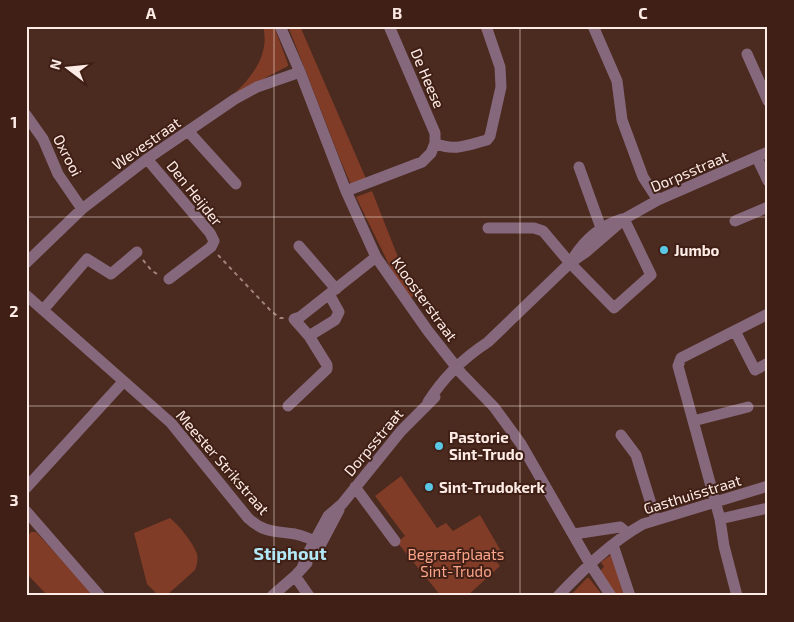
<svg xmlns="http://www.w3.org/2000/svg" width="794" height="622" viewBox="0 0 794 622" font-family="'Exo 2',sans-serif">
	<style>
		.green { fill: #803c27 }
		.lines { fill: none; stroke-linecap: round; stroke-linejoin: round }
		.path { stroke: #9d837a; stroke-width: 2; stroke-dasharray: 4 4; stroke-linecap: butt }
		.minor { stroke: #86687d; stroke-width: 11 }
		.grid { fill: none; stroke: #fdebe5; stroke-width: 1; stroke-opacity: 0.55 }
		.poi-dot { fill: #5ac8e5; stroke: #402016; stroke-width: 2 }
		.labels { text-anchor: middle; dominant-baseline: central; stroke-width: 4; stroke-linejoin: round; paint-order: stroke }
		.street-label { font-size: 15px; fill: #fdebe5; stroke: #402016 }
		.poi-label { font-size: 15px; font-weight: bold; fill: #fdebe5; stroke: #402016; text-anchor: start }
		.park-label { font-size: 15px; fill: #fca68b; stroke: #402016 }
		.quarter-label { font-size: 18px; font-weight: bold; fill: #b2e9f9; stroke: #402016 }
		.neatline { fill: none; stroke: #fdebe5; stroke-width: 2 }
		.grid-label { font-size: 16px; text-anchor: middle; font-weight: bold; fill: #fdebe5 }
	</style>
	<rect width="100%" height="100%" fill="#4b2a1f"/>
	<path class="green" d="M263,26H274L288,64V66L234,94C253,76 270,54 263,26Z
		M288,26H300L367,181L352,187L340,159Z
		M372,191L405,275L415,294L410,299L397,281L356,197Z
		M401,476L437,528L446,523L453,531L480,515L501,551L493,557L500,566L467,596H441L397,542L405,536L375,496Z
		M170,518C180,526 193,543 197,554C198,560 197,565 195,570L166,596H159L147,584L134,533Z
		M31,532H36L95,596H48L26,573V537Z
		M612,554L624,596H615L600,571L604,567L601,562Z
		M587,578H589L603,596H570Z"/>
	<g class="lines">
		<path class="path" d="M218,255L271,311L280,318H284
			M143,260L152,271L159,275"/>
		<path class="minor" d="M280,26L300,72L346,191L376,257L428,331L461,373L494,407L521,444L590,564L611,596
			M389,26L435,133V143
			M593,26L617,81L622,120L643,177L658,200
			M747,54L768,101
			M26,115L43,139L58,174L82,209
			M188,131L236,184
			M757,158L768,181
			M147,159L210,233L214,241L211,247L169,279
			M579,167L601,228
			M346,191L422,162L431,153L435,143C454,152 468,145 487,140L490,136L501,87L500,67L486,26
			M735,221L768,207
			M488,228H534L543,231L570,263L614,308L651,275L624,219
			M299,246L336,289
			M572,260C584,240 600,226 622,219
			M26,263L82,209L147,159L235,99L257,87L300,72
			M26,295L171,423L248,518C264,533 275,531 295,534C304,536 313,540 321,544
			M43,310L87,259L111,274L137,252
			M768,314L681,358L678,366L720,519L768,508
			M735,331L755,370L768,363
			M309,336L335,320L339,312L329,294
			M428,402C443,378 465,357 488,342L570,263L586,252L624,219L658,200L768,152
			M288,406L327,369V365L309,336L294,319L300,317L376,257
			M693,421L748,407
			M621,435L636,455L656,520
			M355,487L395,541
			M26,488L123,382
			M26,511L100,596
			M720,519L724,546L737,596
			M574,534L620,527L627,533
			M321,544L339,510
			M613,545L630,596
			M302,568L308,553L328,516L342,504L401,431L435,397
			M295,576L309,596
			M272,596L295,576L307,563
			M558,596C584,569 611,542 643,524L768,486"/>
	</g>
	<path class="grid" d="M274,26V596M520,26V596M26,217H768M26,406H768"/>
	<g class="poi-dot">
		<circle cx="664" cy="250" r="5"/>
		<circle cx="439" cy="446" r="5"/>
		<circle cx="429" cy="487" r="5"/>
	</g>
	<g class="labels">
		<g class="street-label">
			<text transform="translate(428 78) rotate(67)">De Heese</text>
			<text transform="translate(146 143) rotate(-35)">Wevestraat</text>
			<text transform="translate(68 155) rotate(63)">Oxrooi</text>
			<text transform="translate(689 171) rotate(-23)">Dorpsstraat</text>
			<text transform="translate(195 193) rotate(51)">Den Heijder</text>
			<text transform="translate(425 299) rotate(54)">Kloosterstraat</text>
			<text transform="translate(373 442) rotate(-50)">Dorpsstraat</text>
			<text transform="translate(223 462) rotate(49)">Meester Strikstraat</text>
			<text transform="translate(692 494) rotate(-17)">Gasthuisstraat</text>
		</g>
		<g class="poi-label">
			<text x="674" y="250">Jumbo</text>
			<text x="449" y="437">Pastorie<tspan x="449" dy="17">Sint-Trudo</tspan></text>
			<text x="439" y="487">Sint-Trudokerk</text>
		</g>
		<g class="park-label">
			<text x="456" y="554">Begraafplaats<tspan x="456" dy="17">Sint-Trudo</tspan></text>
		</g>
		<g class="quarter-label">
			<text x="290" y="553">Stiphout</text>
		</g>
	</g>
	<rect width="794" height="622" fill="none" stroke="#402016" stroke-width="55"/>
	<g transform="translate(68 68) rotate(286)" stroke="#402016" stroke-width="4" paint-order="stroke">
	<path d="M0-4L9 19L0 12L-9 19Z" fill="#fdebe5"/>
	<text y="-8" font-size="14" font-weight="bold" text-anchor="middle" fill="#fdebe5">N</text>
	</g>
	<rect x="28" y="28" width="738" height="566" class="neatline"/>
	<g class="grid-label">
		<text x="151" y="19">A</text>
		<text x="397" y="19">B</text>
		<text x="643" y="19">C</text>
		<text x="14" y="128">1</text>
		<text x="14" y="317">2</text>
		<text x="14" y="506">3</text>
	</g>
</svg>
